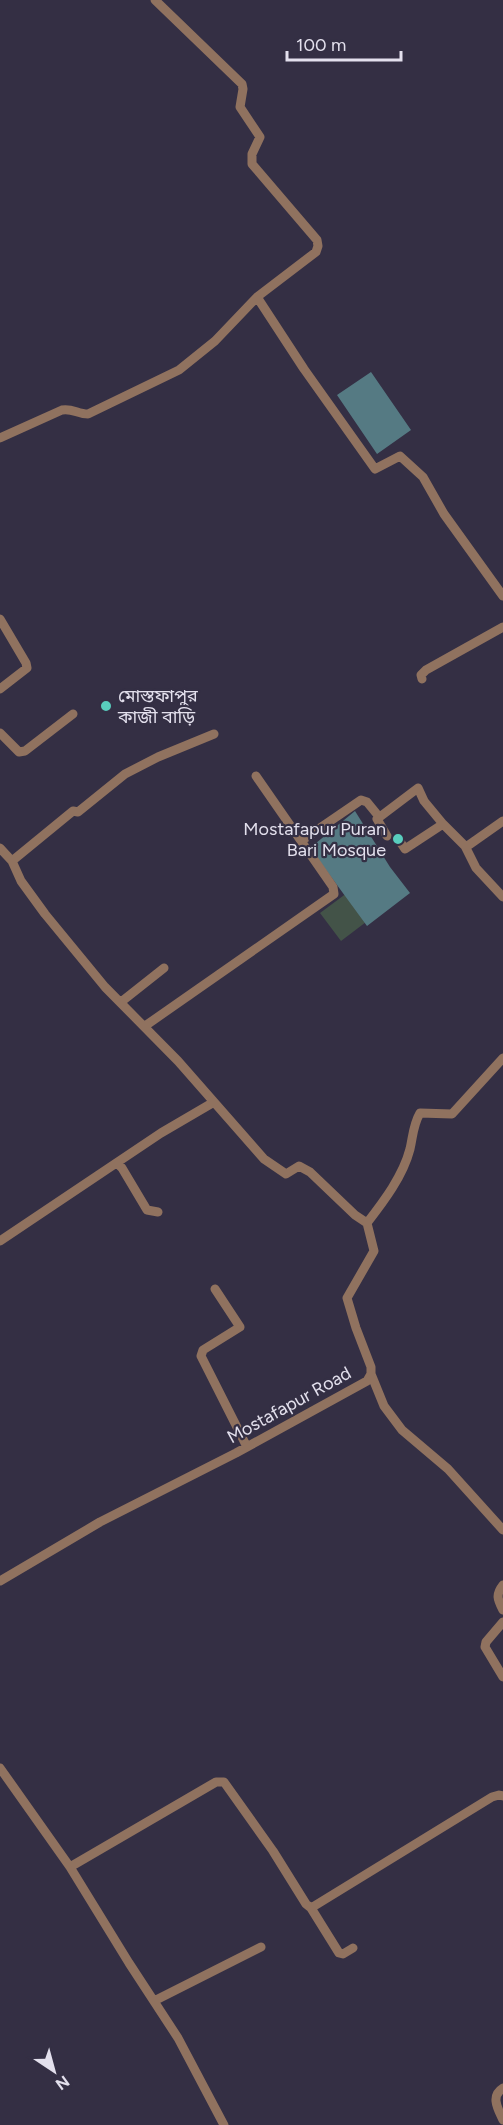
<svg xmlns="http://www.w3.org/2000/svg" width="503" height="2125" viewBox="0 0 503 2125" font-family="Figtree,'Noto Sans Bengali',sans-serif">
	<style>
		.green { fill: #435348 }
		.water { fill: #557a83 }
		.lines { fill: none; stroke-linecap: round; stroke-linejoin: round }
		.minor { stroke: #90725f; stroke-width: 9 }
		.poi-dot { fill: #59cebe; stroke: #342f44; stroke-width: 2 }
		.labels { text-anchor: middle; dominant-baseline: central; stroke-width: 4.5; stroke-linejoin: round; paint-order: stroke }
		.poi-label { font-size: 18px; fill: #e3e0ed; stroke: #342f44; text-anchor: start }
		.street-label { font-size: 18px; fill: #e3e0ed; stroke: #342f44 }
	</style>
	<rect width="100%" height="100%" fill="#342f44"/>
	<path class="green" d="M351,890L370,919L341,941L320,913Z"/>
	<path class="water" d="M371,372L411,430L377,454L337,395Z
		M355,811L390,867L410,893L367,926L310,848Z"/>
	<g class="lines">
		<path class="minor" d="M257,297L304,369L375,469L400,456L423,477L444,514L503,596
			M0,438L62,410C72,408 78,414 88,414L179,370L215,341L257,297L316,252L318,246L317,240L252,164V154L260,137L240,107L243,89L242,84L155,0
			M0,619L26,663L27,668L0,689
			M422,679L421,675L426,670L503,627
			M0,733L19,752L25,751L73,714
			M387,836L377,819L418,788L424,801L443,824
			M399,840L405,849L443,824L465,846L476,868L503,897
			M301,841L361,800L367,802L376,813
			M466,847L503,821
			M0,848L12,861L21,881L45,914L105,987L178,1061L264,1159L286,1174L299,1166L310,1172L355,1215L367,1223
			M12,861L73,811L78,812L125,774L158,757L214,734
			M121,1002L164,968
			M145,1026L334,894L333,887L256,776
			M117,1163L122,1168L147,1210L158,1212
			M367,1223C384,1201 403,1176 410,1149C413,1136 413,1125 420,1113L452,1114L503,1058
			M0,1241L161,1133L214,1102
			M215,1289L240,1327L203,1350L201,1356L247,1447
			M371,1374L384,1406L402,1430L448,1469L503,1530
			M0,1581L100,1522L236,1453L367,1381L371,1374V1367L356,1328L347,1298L374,1251L367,1223
			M503,1585C495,1595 498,1600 503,1610
			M503,1622L486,1642L485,1647L503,1677
			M0,1768L70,1867L129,1963L178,2038L224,2125
			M70,1867L216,1782H224L273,1851L306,1904L311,1908L492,1797L499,1795L503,1796
			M311,1908L339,1953L343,1954L353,1948
			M154,2001L261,1947
			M503,2088C490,2096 498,2109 503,2120"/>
	</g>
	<g class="poi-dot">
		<circle cx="106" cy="706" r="6"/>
		<circle cx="398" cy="839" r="6"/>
	</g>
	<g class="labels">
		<g class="poi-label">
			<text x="118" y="696">মোস্তফাপুর<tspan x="118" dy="21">কাজী বাড়ি</tspan></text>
			<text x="386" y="829" text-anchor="end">Mostafapur Puran<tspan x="386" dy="21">Bari Mosque</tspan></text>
		</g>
		<g class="street-label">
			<text transform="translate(289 1405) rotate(-29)">Mostafapur Road</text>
		</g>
	</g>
	<g transform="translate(54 2071) rotate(144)" stroke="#342f44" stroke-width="4.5" paint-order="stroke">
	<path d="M0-4.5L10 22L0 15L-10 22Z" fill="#e3e0ed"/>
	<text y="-9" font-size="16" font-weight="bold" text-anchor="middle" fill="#e3e0ed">N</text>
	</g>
	<path d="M287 51v9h114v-9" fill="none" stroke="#e3e0ed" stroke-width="3"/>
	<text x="296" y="51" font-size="18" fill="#e3e0ed" stroke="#342f44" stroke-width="4.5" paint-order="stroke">100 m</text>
</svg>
